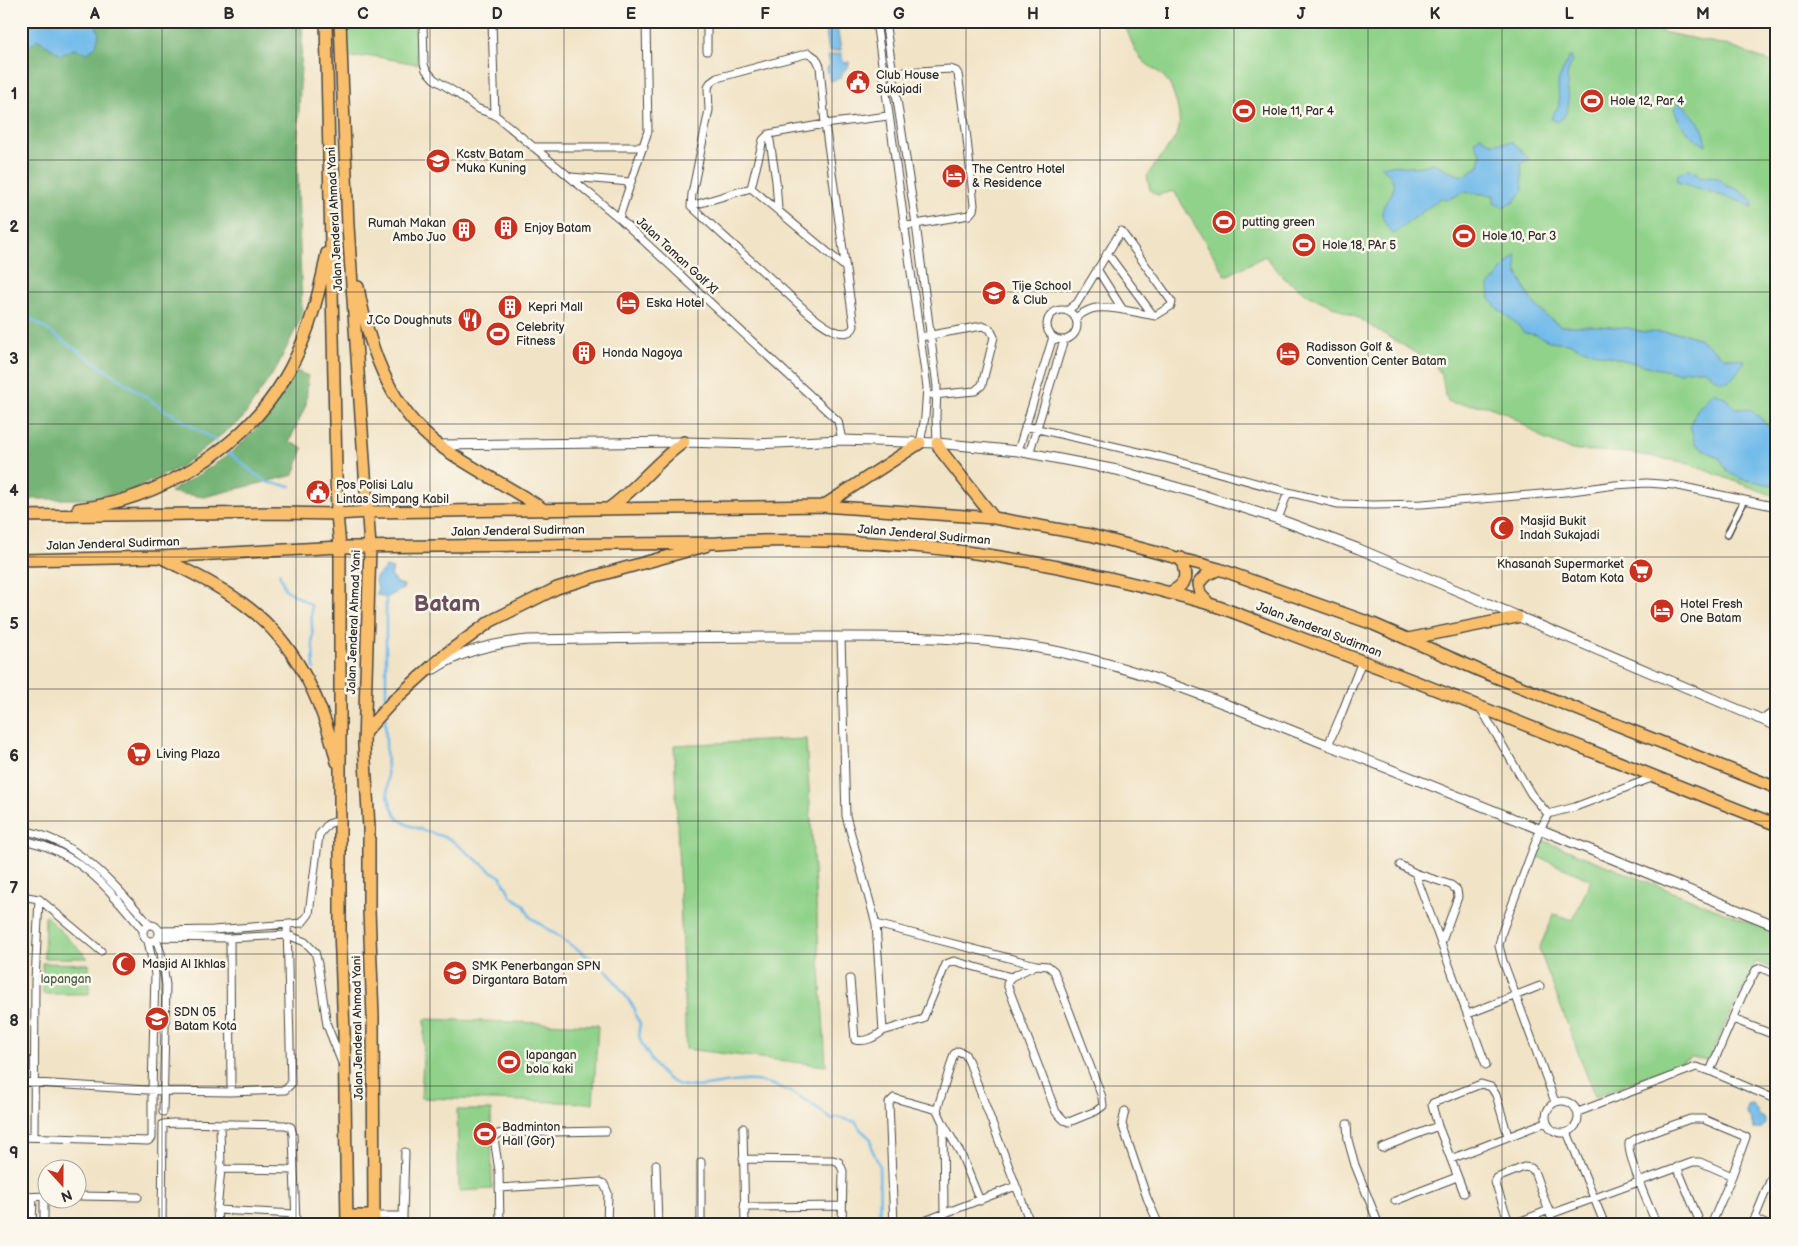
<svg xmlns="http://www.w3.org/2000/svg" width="1798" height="1246" viewBox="0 0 1798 1246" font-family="'Balsamiq Sans',sans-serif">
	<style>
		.green { fill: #90d28a; stroke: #5e7e5a }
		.forest { fill: #74b476; stroke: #507050 }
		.water { fill: #72bbea; stroke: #4e738a }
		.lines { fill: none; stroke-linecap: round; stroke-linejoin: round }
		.stream { stroke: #72bbea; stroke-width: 2.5 }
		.pedestrian-casing { stroke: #494742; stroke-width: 8 }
		.minor-casing { stroke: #494742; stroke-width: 9 }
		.tertiary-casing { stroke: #494742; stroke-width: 11 }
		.trunk-casing { stroke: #494742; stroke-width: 14 }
		.pedestrian { stroke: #fff; stroke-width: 5 }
		.minor { stroke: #fff; stroke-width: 7 }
		.tertiary { stroke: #fff; stroke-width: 9 }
		.trunk { stroke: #f9bf6d; stroke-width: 11 }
		.grid { fill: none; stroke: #2b2b2b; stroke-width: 1; stroke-opacity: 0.55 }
		.labels { text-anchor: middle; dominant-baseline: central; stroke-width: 5; stroke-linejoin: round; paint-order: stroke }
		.poi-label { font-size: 12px; fill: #2b2b2b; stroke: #fbf7ec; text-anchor: start }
		.street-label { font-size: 12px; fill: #2b2b2b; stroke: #fbf7ec }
		.park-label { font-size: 12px; fill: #495d48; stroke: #fbf7ec }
		.town-label { font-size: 22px; font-weight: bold; fill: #694f5b; stroke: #fbf7ec }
		.neatline { fill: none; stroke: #2b2b2b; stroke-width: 2 }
		.grid-label { font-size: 16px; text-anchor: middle; font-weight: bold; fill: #2b2b2b }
	</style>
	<rect width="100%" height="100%" fill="#fbf7ec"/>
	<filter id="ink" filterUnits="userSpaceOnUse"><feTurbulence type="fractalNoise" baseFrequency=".02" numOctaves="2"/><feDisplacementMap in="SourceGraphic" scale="10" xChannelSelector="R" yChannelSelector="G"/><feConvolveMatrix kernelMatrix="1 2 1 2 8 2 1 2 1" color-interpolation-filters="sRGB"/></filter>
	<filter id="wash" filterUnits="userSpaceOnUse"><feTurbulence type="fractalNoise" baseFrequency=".0096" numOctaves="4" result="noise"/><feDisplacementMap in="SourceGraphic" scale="20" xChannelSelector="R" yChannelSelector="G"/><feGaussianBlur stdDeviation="1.12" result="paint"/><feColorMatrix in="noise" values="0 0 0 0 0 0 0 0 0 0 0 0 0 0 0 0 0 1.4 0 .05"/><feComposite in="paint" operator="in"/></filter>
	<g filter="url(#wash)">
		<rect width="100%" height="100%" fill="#f1e3c6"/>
		<path class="green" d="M345,21H417V64L372,56L347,58Z
			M1123,21H1622L1667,33L1726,45L1777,64V497L1683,462L1631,453L1572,450L1544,439L1508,414L1487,406L1453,403L1448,401L1445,394L1442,375L1434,364L1356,317L1308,295L1284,278L1265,256L1226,276L1174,191L1157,195L1150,190L1147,176C1155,163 1173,144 1178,132C1183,121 1174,87 1165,78C1157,69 1146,66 1139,56C1132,46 1128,32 1123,21Z
			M806,739L826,1066L686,1049L674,745Z
			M1542,840L1777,933V970L1756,962L1708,1060L1692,1058L1595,1097L1539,949L1554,914L1573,920L1591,880L1538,857Z
			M45,915L88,958H44Z
			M42,963L89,964V994H43Z
			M425,1019L598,1025L593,1103L421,1098Z
			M457,1110H491L492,1189L459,1191Z"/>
		<path class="forest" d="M21,21H303L297,152L302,316L277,367L242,419L180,467L132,490L87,499H21Z
			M297,371L308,376L306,405L289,442L303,448L294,475L204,497L170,492C196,476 224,461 246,439C267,420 282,394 297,371Z"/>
		<path class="water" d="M21,21H95L99,34L96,46L88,53L74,49L61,55L37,39L27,49L21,61Z
			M836,22L841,50L829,52L825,24Z
			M841,53L844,63L849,62V66L843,72L841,78L830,81L827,67L830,66L828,56Z
			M1569,57H1572C1572,64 1569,67 1568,73C1564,91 1577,107 1558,122L1551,119L1554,112L1559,106L1558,82Z
			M1680,102C1692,114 1707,127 1706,146C1691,137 1678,125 1674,108Z
			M1480,136L1491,143L1513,142L1529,159L1521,164L1523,191L1514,202L1502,207L1494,203V195L1464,192L1449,199L1441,198L1393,234C1365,203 1402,199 1392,179C1390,174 1385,170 1381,166C1398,163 1416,171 1432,163C1443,166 1451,174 1464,176L1479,166L1481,154L1474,142Z
			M1689,169L1696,172L1700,178L1710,176L1718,178L1727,186L1737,189L1752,200L1753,207L1736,200L1677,182L1678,174Z
			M1516,254L1517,272L1531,300L1546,316L1561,326H1598L1628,328L1644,332L1683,333L1698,338L1724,357L1745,360C1732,382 1726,390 1705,370H1685L1680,373L1659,369L1588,351L1568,343L1549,341L1536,335L1524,333L1516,323L1499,310L1490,299L1489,286Z
			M1713,392L1723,396L1736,408L1752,410L1777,434V486L1741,479L1728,472L1720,459L1695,444L1690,425L1697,410Z
			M386,567L393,569L391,575L396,583L404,585L403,589L386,598L376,594L378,587L375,582L376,577Z
			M1751,1104L1754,1105L1759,1115L1764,1118L1766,1124L1761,1129H1754L1750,1118L1746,1113L1747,1105Z"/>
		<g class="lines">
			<path class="stream" d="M21,312L165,410L212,438L220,444
				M226,450L256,475L269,483L291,486
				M279,573L285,589L311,605L314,669
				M386,702V598
				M385,715L388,796L392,808L398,819L408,825L450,839L491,871L501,877L511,896L524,905L530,917L596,962L609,973L635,1009V1015L640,1024C636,1036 643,1046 649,1056C680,1111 716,1074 762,1082C787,1087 813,1103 832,1120L837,1117L856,1122L860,1129L871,1139L872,1149L879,1165L880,1225"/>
		</g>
	</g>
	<g filter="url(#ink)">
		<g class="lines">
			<defs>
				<path id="pedestrian" d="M1727,535L1744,500"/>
				<path id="minor" d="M423,21L424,64L426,70L434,79L458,94L476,108L495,115L619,218L838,421L842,440
					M492,21L495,115
					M707,21V51
					M876,21L927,387L925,417L920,443
					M885,21L916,224L937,386L936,417L937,443
					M809,53L816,58L820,66L825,124L854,326C851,334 843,334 835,331C815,322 795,300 779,286C749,259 720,233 691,206L692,194L709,110L708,88L710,83L717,78Z
					M890,73L950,69L956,71L958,74L966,130L974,205L973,210L969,215L904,226
					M769,134L776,181L778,209
					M533,147H644
					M571,177L630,182
					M751,188L763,140L769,134L825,124L888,116
					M751,188L844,266
					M691,206L751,188
					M619,218L648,131L646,21
					M1107,253L1153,315
					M1097,269L1123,310
					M1047 325a15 15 0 1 1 30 0a15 15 0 1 1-30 0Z
					M1067,311L1077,303L1121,231L1172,302L1171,306L1155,316C1136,313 1115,306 1096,308C1088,309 1081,314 1075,318
					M920,337L982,326L990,329L994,337L982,385L975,391L933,395
					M1025,426L1165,458L1288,492L1338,504L1374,505L1422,504L1565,492L1615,485L1647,483L1674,485L1777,507
					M1018,451L1053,337
					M1029,454L1064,340
					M1278,519L1288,492
					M841,637L846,816L876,924L1036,965
					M1480,707L1531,794L1548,814
					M1757,719L1766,717L1777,709
					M1328,745L1341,715L1362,661
					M21,830C77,839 114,884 149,924
					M21,840C77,849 109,889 143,930
					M1400,865L1415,873L1451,885L1457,890L1458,897L1441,944
					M1415,873L1486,1065
					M21,896L39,899L101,951
					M143 933a8 8 0 1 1 16 0a8 8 0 1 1-16 0Z
					M160,931L213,930L302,923L309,914L319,835L328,824L340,820
					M158,937L230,938L288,935L305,942L315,952L318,964L327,1025L342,1063
					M230,938L231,1092
					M156,939L161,953L166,985L163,1112
					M1036,965L1048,966L1054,971L1102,1097L1103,1106L1096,1111L1069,1122L1064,1120L1056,1112L1007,984L1011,977Z
					M850,979L855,1040C866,1042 874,1038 883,1031L876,924
					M1468,1014L1540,986
					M1733,1019L1777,1036
					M883,1031L923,1019L946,964L954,961L1011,977
					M1710,1071L1742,996L1756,970L1761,968L1777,975
					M21,1082L163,1091L231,1092L285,1090L291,1084L287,925
					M1546 1117a16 16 0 1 1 32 0a16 16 0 1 1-32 0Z
					M1555,1102L1503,961L1499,946L1502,932L1540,830L1548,814L1575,807L1654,777
					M1125,1111L1122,1124L1147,1198L1159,1225
					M1578,1112L1696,1067L1710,1071L1777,1100
					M943,1123L944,1214
					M1347,1124L1348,1140L1355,1165L1379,1225
					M743,1128L745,1225
					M1567,1132L1605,1225
					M21,1137L148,1141L152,1138V1091L155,974L148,941
					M34,1137L35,981L39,899
					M1382,1148L1438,1126
					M743,1159L833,1160L839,1162L843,1171L842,1225
					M1451,1159L1546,1122
					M656,1164L658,1225
					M1677,1167L1701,1225
					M221,1169L294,1170
					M499,1188L600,1182L604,1184L608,1193L607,1225
					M1464,1193L1438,1126L1432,1105L1433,1103L1481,1084L1491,1087L1496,1095L1508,1136
					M78,1196L138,1197
					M21,1197L47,1196
					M980,1201L961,1154L943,1123L937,1110L954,1054L958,1051L965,1054L969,1062L1031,1225
					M1395,1201L1457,1177
					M744,1207L842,1206
					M217,1210L295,1214
					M1551,1214L1693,1162H1700L1732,1176
					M374,1216H403L405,1152
					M1755,1219L1767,1225
					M32,1225L33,1197
					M44,1225V1195
					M162,1225L163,1124L173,1123L285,1125L291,1127L293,1135L296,1225
					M218,1225L217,1210L221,1169L220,1124
					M403,1225V1216
					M500,1225L499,1171L494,1138L498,1134L503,1133L606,1131
					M701,1225V1162
					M894,1225L889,1103L894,1098L937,1110
					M914,1225L1016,1186
					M1510,1225L1495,1182L1497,1178L1524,1167L1531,1168L1534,1171L1554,1225
					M1511,1225L1549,1210
					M1657,1225C1650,1209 1627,1157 1629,1143L1637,1138L1690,1119H1703L1746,1137L1732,1176L1711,1225
					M1752,1225L1777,1164"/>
				<path id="tertiary" d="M439,445L684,442L755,444L842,440L937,443L1018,451L1117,470L1203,495L1278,519L1359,549L1777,726
					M434,669C462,650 496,643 528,640C622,638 716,637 809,637C889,637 971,635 1050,650C1146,669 1237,709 1328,745C1478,803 1627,865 1777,926"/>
				<path id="trunk" d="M326,21L337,514L340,547V929L344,1032L347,1225
					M340,21L348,226L370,547L364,744L369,828V910L373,1017L374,1225
					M358,287C368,344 388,406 436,443C471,469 511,487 546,511
					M937,443L942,452L994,518
					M823,506L920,443
					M78,509C158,500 241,450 283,381C307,342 319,297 327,253
					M608,509C636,490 656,461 684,442
					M21,516L280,513L337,514L368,512L823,506L994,518L1090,535L1219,569L1373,624L1483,672L1777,788
					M162,558C192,573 224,588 250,609C298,646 323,704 337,762
					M21,560L160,557L340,547L717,543C885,532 1045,557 1206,603C1227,609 1248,618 1269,626C1309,641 1349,656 1388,671C1518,721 1647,774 1777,825
					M1169,593C1188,584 1187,577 1181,558
					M1209,604L1200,594L1198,584L1205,576L1219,569
					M1408,639L1517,617
					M365,732L392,702L443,656L491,621L557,588L596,576L705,546
					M347,1216H374"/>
			</defs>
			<use href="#pedestrian" class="pedestrian-casing"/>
			<use href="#minor" class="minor-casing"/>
			<use href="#tertiary" class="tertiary-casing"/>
			<use href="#trunk" class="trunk-casing"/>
			<use href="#pedestrian" class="pedestrian"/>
			<use href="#minor" class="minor"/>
			<use href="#tertiary" class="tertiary"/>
			<use href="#trunk" class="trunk"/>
		</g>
	</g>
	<path class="grid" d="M162,21V1225M296,21V1225M430,21V1225M564,21V1225M698,21V1225M832,21V1225M966,21V1225M1100,21V1225M1234,21V1225M1368,21V1225M1502,21V1225M1636,21V1225M21,160H1777M21,292H1777M21,424H1777M21,557H1777M21,689H1777M21,821H1777M21,954H1777M21,1086H1777"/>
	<defs>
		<symbol id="civic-disc" viewBox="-11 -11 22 22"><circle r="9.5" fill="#c8321e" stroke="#fbf7ec"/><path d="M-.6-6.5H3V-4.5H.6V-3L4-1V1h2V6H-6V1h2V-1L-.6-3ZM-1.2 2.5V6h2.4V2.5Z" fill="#fff"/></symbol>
		<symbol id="stadium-disc" viewBox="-11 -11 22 22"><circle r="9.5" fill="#c8321e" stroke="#fbf7ec"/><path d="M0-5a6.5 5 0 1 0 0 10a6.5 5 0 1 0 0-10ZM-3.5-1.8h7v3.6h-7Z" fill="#fff"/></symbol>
		<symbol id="school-disc" viewBox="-11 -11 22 22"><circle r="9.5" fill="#c8321e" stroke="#fbf7ec"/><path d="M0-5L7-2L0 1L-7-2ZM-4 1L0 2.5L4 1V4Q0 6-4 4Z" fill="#fff"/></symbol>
		<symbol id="hotel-disc" viewBox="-11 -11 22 22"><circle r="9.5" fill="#c8321e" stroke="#fbf7ec"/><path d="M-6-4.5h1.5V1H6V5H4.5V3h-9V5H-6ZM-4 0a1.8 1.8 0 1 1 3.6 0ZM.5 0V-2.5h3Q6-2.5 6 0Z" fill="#fff"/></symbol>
		<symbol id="building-disc" viewBox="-11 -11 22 22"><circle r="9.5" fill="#c8321e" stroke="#fbf7ec"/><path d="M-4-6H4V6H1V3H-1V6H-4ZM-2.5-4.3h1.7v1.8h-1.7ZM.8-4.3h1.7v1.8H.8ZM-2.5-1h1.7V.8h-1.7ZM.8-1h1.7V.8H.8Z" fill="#fff"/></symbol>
		<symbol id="restaurant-disc" viewBox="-11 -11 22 22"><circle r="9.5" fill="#c8321e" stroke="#fbf7ec"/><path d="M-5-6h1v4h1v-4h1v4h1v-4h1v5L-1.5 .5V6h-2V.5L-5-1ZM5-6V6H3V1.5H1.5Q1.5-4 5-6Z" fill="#fff"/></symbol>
		<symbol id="mosque-disc" viewBox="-11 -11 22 22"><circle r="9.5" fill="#c8321e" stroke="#fbf7ec"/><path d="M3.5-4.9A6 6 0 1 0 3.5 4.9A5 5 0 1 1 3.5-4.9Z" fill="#fff"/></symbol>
		<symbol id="supermarket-disc" viewBox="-11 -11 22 22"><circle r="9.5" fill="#c8321e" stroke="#fbf7ec"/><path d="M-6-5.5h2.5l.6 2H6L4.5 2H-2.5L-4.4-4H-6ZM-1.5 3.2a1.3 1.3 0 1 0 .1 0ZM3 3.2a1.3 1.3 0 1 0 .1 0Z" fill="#fff"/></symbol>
	</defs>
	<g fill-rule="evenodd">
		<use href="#civic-disc" x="844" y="68" width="28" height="28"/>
		<use href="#stadium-disc" x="1578" y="87" width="28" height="28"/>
		<use href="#stadium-disc" x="1230" y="97" width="28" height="28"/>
		<use href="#school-disc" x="424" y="147" width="28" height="28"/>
		<use href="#hotel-disc" x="940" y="162" width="28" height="28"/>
		<use href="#stadium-disc" x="1210" y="208" width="28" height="28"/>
		<use href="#building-disc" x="492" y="214" width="28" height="28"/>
		<use href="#building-disc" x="450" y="216" width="28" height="28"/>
		<use href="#stadium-disc" x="1450" y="222" width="28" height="28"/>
		<use href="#stadium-disc" x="1290" y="231" width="28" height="28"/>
		<use href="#school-disc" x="980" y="279" width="28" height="28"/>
		<use href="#hotel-disc" x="614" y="289" width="28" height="28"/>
		<use href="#building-disc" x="496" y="293" width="28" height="28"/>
		<use href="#restaurant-disc" x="456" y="306" width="28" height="28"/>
		<use href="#stadium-disc" x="484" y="320" width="28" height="28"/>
		<use href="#building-disc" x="570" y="339" width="28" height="28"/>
		<use href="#hotel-disc" x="1274" y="340" width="28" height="28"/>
		<use href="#civic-disc" x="304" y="478" width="28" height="28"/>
		<use href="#mosque-disc" x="1488" y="514" width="28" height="28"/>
		<use href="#supermarket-disc" x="1627" y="557" width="28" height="28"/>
		<use href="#hotel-disc" x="1648" y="597" width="28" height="28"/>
		<use href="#supermarket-disc" x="125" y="740" width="28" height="28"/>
		<use href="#mosque-disc" x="110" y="950" width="28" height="28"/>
		<use href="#school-disc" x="441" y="959" width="28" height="28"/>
		<use href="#school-disc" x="143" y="1005" width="28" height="28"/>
		<use href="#stadium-disc" x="495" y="1048" width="28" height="28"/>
		<use href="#stadium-disc" x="471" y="1120" width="28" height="28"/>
	</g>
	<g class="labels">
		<g class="poi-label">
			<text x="876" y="75">Club House<tspan x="876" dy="14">Sukajadi</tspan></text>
			<text x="1610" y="101">Hole 12, Par 4</text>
			<text x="1262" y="111">Hole 11, Par 4</text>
			<text x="456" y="154">Kcstv Batam<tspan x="456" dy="14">Muka Kuning</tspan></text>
			<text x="972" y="169">The Centro Hotel<tspan x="972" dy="14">&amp; Residence</tspan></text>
			<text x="1242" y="222">putting green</text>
			<text x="446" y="223" text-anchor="end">Rumah Makan<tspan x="446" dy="14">Ambo Juo</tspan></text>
			<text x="524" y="228">Enjoy Batam</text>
			<text x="1482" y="236">Hole 10, Par 3</text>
			<text x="1322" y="245">Hole 18, PAr 5</text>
			<text x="1012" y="286">Tije School<tspan x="1012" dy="14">&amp; Club</tspan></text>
			<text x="646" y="303">Eska Hotel</text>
			<text x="528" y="307">Kepri Mall</text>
			<text x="452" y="320" text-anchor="end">J.Co Doughnuts</text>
			<text x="516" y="327">Celebrity<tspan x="516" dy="14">Fitness</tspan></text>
			<text x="1306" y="347">Radisson Golf &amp;<tspan x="1306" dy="14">Convention Center Batam</tspan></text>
			<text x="602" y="353">Honda Nagoya</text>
			<text x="336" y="485">Pos Polisi Lalu<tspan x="336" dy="14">Lintas Simpang Kabil</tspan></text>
			<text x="1520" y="521">Masjid Bukit<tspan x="1520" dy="14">Indah Sukajadi</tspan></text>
			<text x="1624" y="564" text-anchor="end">Khasanah Supermarket<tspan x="1624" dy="14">Batam Kota</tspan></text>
			<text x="1680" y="604">Hotel Fresh<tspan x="1680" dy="14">One Batam</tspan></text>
			<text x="156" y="754">Living Plaza</text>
			<text x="142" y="964">Masjid Al Ikhlas</text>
			<text x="472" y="966">SMK Penerbangan SPN<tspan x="472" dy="14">Dirgantara Batam</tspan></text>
			<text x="174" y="1012">SDN 05<tspan x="174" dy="14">Batam Kota</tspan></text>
			<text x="526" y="1055">lapangan<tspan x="526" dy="14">bola kaki</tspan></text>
			<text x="502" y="1127">Badminton<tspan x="502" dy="14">Hall (Gor)</tspan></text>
		</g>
		<g class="street-label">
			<text transform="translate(335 219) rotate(-93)">Jalan Jenderal Ahmad Yani</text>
			<text transform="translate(677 256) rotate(43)">Jalan Taman Golf XI</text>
			<text transform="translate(518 531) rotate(-1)">Jalan Jenderal Sudirman</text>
			<text transform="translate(924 535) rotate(5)">Jalan Jenderal Sudirman</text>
			<text transform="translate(113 544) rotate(-2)">Jalan Jenderal Sudirman</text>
			<text transform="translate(354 622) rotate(-88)">Jalan Jenderal Ahmad Yani</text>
			<text transform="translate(1319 630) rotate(21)">Jalan Jenderal Sudirman</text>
			<text transform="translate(358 1028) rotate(-91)">Jalan Jenderal Ahmad Yani</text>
		</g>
		<g class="park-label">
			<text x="66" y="979">lapangan</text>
		</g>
		<g class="town-label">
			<text x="447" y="604">Batam</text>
		</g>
	</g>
	<rect width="1798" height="1246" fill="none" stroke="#fbf7ec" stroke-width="55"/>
	<g transform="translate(62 1184) rotate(159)"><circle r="24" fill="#fbf7ec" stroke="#a8a59f"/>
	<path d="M0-4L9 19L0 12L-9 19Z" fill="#c8321e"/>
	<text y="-8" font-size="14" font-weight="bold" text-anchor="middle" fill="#2b2b2b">N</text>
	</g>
	<rect x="28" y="28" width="1742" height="1190" class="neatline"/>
	<g class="grid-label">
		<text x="95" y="19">A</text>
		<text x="229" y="19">B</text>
		<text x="363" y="19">C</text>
		<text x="497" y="19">D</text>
		<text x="631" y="19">E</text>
		<text x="765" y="19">F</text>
		<text x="899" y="19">G</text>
		<text x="1033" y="19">H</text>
		<text x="1167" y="19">I</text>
		<text x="1301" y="19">J</text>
		<text x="1435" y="19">K</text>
		<text x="1569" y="19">L</text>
		<text x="1703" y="19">M</text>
		<text x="14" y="99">1</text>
		<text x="14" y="232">2</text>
		<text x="14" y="364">3</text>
		<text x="14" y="496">4</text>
		<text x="14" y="629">5</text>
		<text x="14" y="761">6</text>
		<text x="14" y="893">7</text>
		<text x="14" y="1026">8</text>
		<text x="14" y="1158">9</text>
	</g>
</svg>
